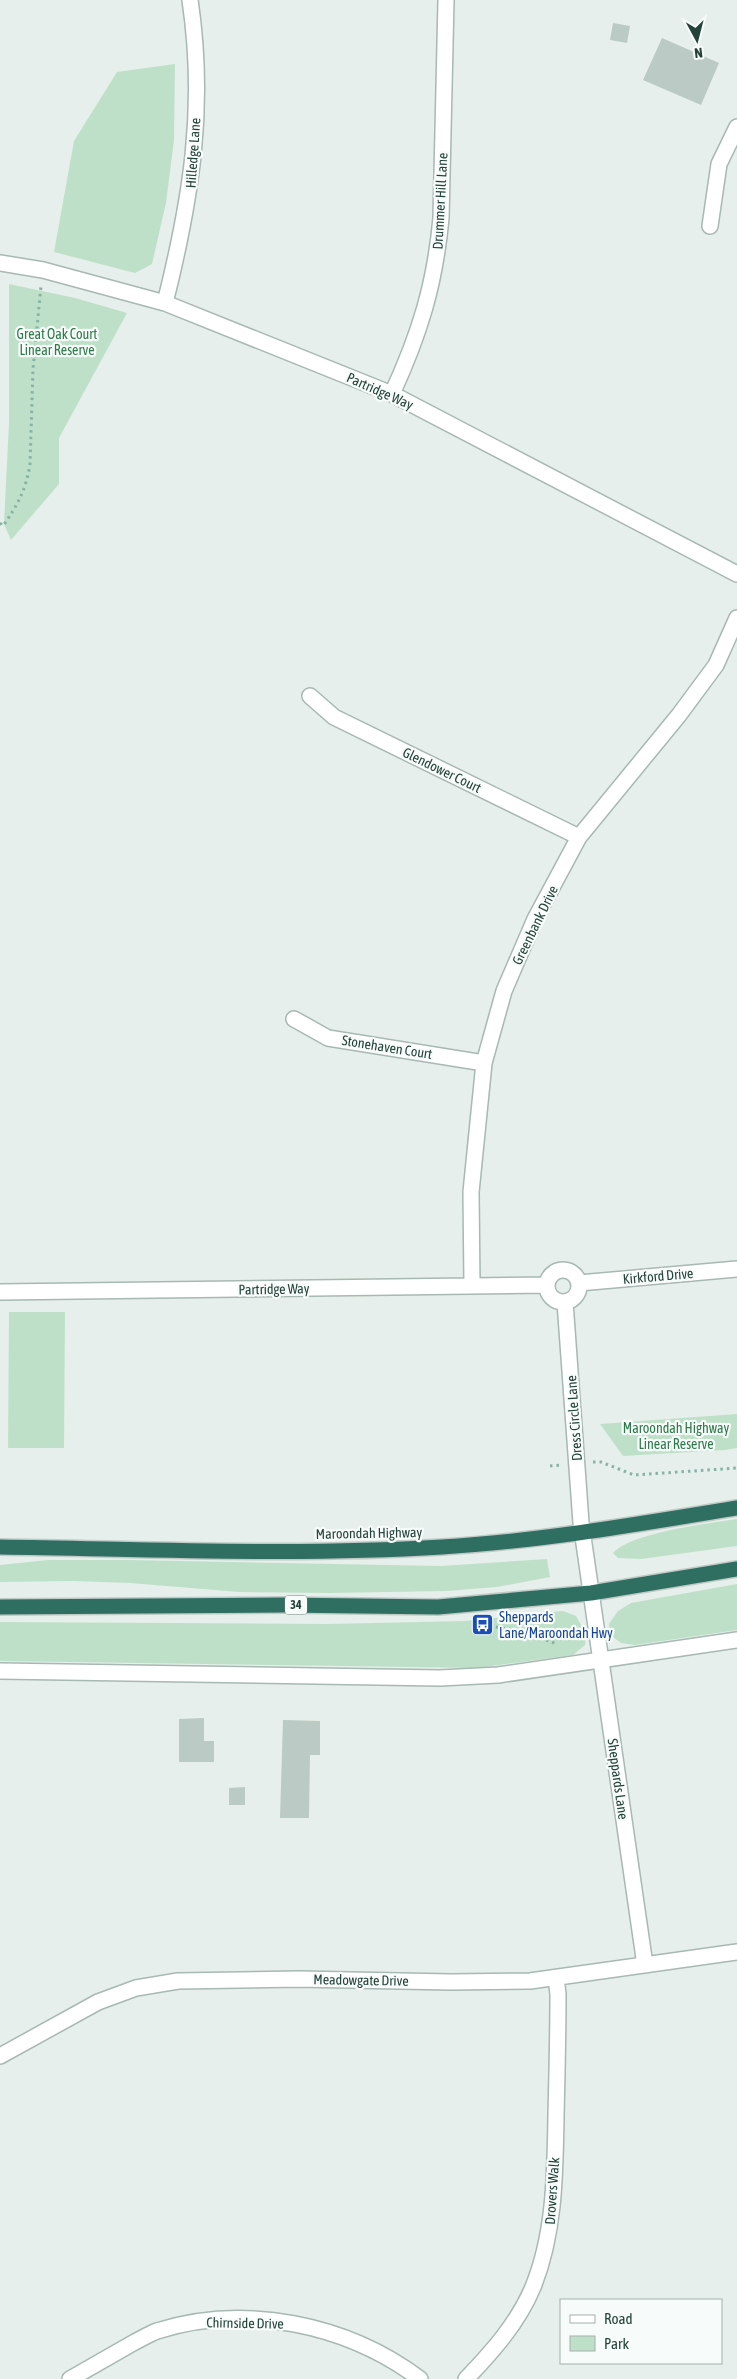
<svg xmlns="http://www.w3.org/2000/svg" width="737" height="2379" viewBox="0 0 737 2379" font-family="'Asap Condensed',sans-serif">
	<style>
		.green { fill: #bfe0c8 }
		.building { fill: #bbcac4 }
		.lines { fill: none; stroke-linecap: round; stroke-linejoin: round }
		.minor-casing { stroke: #a8b8b2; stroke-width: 18 }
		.highway-casing { stroke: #c2cac8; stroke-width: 18 }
		.path { stroke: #86b3a5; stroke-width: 3; stroke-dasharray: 2.5 4; stroke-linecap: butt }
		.minor { stroke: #fff; stroke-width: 15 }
		.highway { stroke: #2f6f62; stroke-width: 15 }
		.labels { text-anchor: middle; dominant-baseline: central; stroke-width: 4.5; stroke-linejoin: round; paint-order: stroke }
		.shield { fill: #f7fbf9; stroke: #637a73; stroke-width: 1 }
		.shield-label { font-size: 12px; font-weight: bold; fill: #24423a }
		.street-label { font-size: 14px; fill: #24423a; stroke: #f7fbf9 }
		.park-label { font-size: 14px; fill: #2d7a4b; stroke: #f7fbf9 }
		.transit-label { font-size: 14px; fill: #164399; stroke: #f7fbf9; text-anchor: start }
	</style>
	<rect width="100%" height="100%" fill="#e6efeb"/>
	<path class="green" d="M175,64L174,140L166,203L152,264L135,273L54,252L74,141L117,72Z
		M9,284L75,298L127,313L59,438V484L11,540L4,524L9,423Z
		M9,1312H65L64,1448H8Z
		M737,1414V1448L725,1450L623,1456L600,1424Z
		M737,1519V1546L641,1559L618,1558L613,1553C630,1533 710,1523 737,1519Z
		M547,1559L550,1577L497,1587L446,1591L330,1593L239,1592L130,1583L73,1581L0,1582V1565L48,1560H130L441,1566Z
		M737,1584V1630L635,1645L621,1643L610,1635L609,1624L618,1611L631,1603Z
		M563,1611L576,1616L586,1634L585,1645L573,1655L476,1668L0,1661V1622L328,1624L465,1621Z"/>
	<path class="building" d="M613,23L630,26L627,43L610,40Z
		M662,38L719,63L701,105L643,80Z
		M204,1718V1741H214V1762H179V1719Z
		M283,1720L320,1721V1755H310L309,1818H280Z
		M245,1787V1805H229V1788Z"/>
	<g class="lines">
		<defs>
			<path id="minor" d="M710,226L719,164L737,127
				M0,263L43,270L165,303L392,394L737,574
				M165,303C191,199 206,108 190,0
				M392,394C420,333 435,284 441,218L446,0
				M310,696L334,717L579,837
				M294,1019L328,1038L484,1063
				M547 1286a16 16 0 1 1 32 0a16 16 0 1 1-32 0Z
				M579,1283L737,1269
				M472,1285L471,1192L484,1063L504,991L535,919L579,837L679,715L716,665L737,618
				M0,1292L547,1285
				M565,1302L581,1523L645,1965
				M0,1671L440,1678L498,1675L737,1640
				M0,2056L98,2002L136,1988L178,1981L299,1979L451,1982L530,1981L737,1952
				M70,2379C91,2367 112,2355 133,2343C141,2339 149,2334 157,2331C245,2303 347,2324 420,2379
				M466,2379C492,2352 518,2323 533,2287C555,2233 555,2173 556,2115C557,2075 558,2034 558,1994L556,1978"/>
			<path id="highway" d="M0,1547C147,1549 295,1556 442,1547C541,1541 639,1524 737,1508
				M0,1607L284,1605L438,1607L591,1593L737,1569"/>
		</defs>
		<use href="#minor" class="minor-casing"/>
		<use href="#highway" class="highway-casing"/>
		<path class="path" d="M0,523L3,526C18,504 25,492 30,465L33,369L41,286
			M593,1462H601L634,1475L737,1468
			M550,1466L562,1465
			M483,1625L521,1631L557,1644"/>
		<use href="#minor" class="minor"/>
		<use href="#highway" class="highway"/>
	</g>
	<defs>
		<symbol id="bus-square" viewBox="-11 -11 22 22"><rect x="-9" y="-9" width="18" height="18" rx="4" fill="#1a4fb4" stroke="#f7fbf9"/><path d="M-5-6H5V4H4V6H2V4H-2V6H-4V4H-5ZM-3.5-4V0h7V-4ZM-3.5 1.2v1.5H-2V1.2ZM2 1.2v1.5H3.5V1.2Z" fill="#fff"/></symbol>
	</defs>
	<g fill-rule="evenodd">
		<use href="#bus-square" x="470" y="1612" width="25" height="25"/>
	</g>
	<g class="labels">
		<rect class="shield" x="285" y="1595.5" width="22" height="19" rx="4"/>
		<g class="shield-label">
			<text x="296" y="1605">34</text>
		</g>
		<g class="street-label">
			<text transform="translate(193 153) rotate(-86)">Hilledge Lane</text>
			<text transform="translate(440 201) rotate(-87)">Drummer Hill Lane</text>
			<text transform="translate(380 391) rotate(24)">Partridge Way</text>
			<text transform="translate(442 770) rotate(26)">Glendower Court</text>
			<text transform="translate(535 925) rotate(-64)">Greenbank Drive</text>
			<text transform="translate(387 1047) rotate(9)">Stonehaven Court</text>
			<text transform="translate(658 1276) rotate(-5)">Kirkford Drive</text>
			<text transform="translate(274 1289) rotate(-1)">Partridge Way</text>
			<text transform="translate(574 1418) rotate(-94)">Dress Circle Lane</text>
			<text transform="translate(369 1533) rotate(-1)">Maroondah Highway</text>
			<text transform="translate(618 1779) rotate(82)">Sheppards Lane</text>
			<text transform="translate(361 1980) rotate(1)">Meadowgate Drive</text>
			<text transform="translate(552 2191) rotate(-86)">Drovers Walk</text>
			<text transform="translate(245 2323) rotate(1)">Chirnside Drive</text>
		</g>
		<g class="park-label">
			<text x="57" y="334">Great Oak Court<tspan x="57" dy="16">Linear Reserve</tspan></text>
			<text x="676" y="1428">Maroondah Highway<tspan x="676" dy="16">Linear Reserve</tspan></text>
		</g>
		<g class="transit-label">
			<text x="499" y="1617">Sheppards<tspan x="499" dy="16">Lane/Maroondah Hwy</tspan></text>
		</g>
	</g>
	<rect x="560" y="2299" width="162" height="65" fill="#f7fbf9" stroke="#a3b1ad"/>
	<rect x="570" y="2315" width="25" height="8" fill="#ffffff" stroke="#a3b1ad"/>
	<text x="604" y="2324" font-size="15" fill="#24423a">Road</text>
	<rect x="570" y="2336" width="25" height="15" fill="#bfe0c8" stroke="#a3b1ad"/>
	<text x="604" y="2349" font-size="15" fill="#24423a">Park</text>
	<g transform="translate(697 40) rotate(173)" stroke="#f7fbf9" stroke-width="4" paint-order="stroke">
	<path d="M0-4L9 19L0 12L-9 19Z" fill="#24423a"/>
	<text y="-8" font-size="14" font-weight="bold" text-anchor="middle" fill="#24423a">N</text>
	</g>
</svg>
